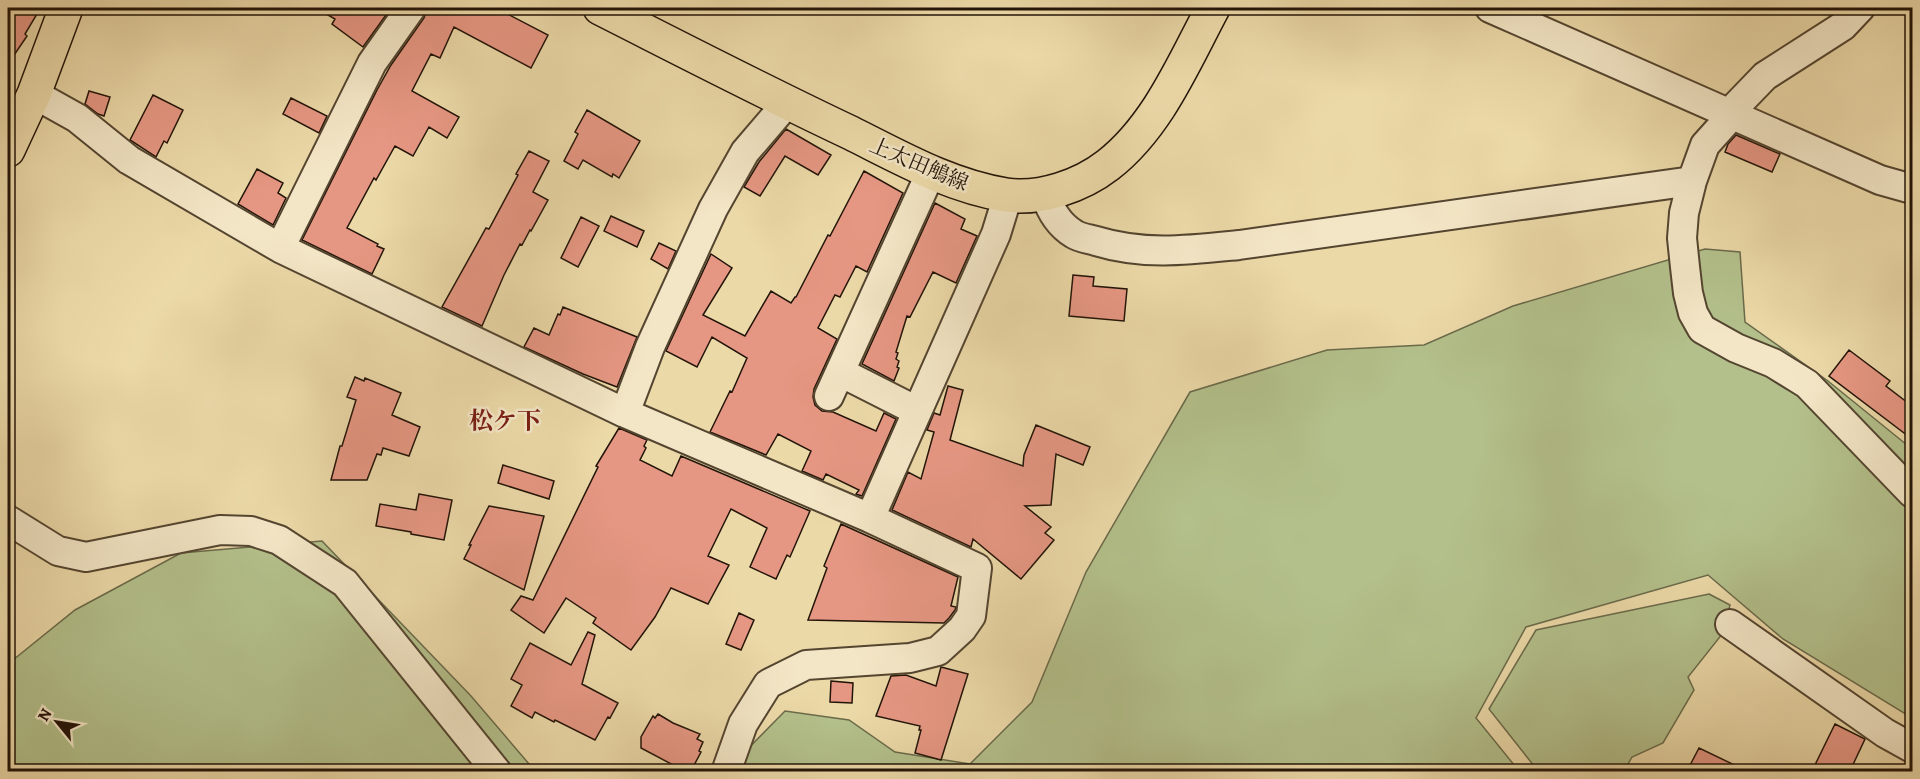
<svg xmlns="http://www.w3.org/2000/svg" width="1920" height="779" viewBox="0 0 1920 779" font-family="Alegreya,'Noto Serif JP',serif">
	<style>
		.green { fill: #b3c08b; stroke: #6a6a4a; stroke-width: 1.5 }
		.building { fill: #e69783; stroke: #221408; stroke-width: 1.5 }
		.lines { fill: none; stroke-linecap: round; stroke-linejoin: round }
		.minor-casing { stroke: #544530; stroke-width: 32 }
		.major-casing { stroke: #221408; stroke-width: 36 }
		.minor { stroke: #f3e6c6; stroke-width: 28 }
		.major { stroke: #ecd9a8; stroke-width: 33 }
		.labels { text-anchor: middle; dominant-baseline: central; stroke-width: 5; stroke-linejoin: round; paint-order: stroke }
		.street-label { font-size: 21px; fill: #221408; stroke: #f3e6c6 }
		.quarter-label { font-size: 24px; font-weight: bold; fill: #7a1f14; stroke: #f3e6c6 }
	</style>
	<rect width="100%" height="100%" fill="#ecd9a8"/>
	<filter id="stains"><feTurbulence type="fractalNoise" baseFrequency=".00333" numOctaves="4"/><feColorMatrix values="0 0 0 0 .2 0 0 0 0 .09 0 0 0 0 .02 0 0 0 .5 -.17"/></filter>
	<radialGradient id="worn" r=".72"><stop offset=".6" stop-color="#630" stop-opacity="0"/><stop offset="1" stop-color="#630" stop-opacity=".3"/></radialGradient>
	<path class="green" d="M1705,249L1740,252L1745,322L1828,381L1912,449V718L1783,639L1708,575L1526,627L1476,718L1519,771L725,772L785,711L849,720L895,752L970,764L1032,702L1086,572L1190,392L1327,350L1424,345L1513,306Z
		M322,541L471,696L535,771L8,772V664L75,610L181,553Z
		M1709,594L1730,605L1723,633L1688,677L1694,690L1663,743L1632,757L1624,771H1538L1489,709L1536,630Z"/>
	<path class="building" d="M8,8H28L37,14L25,34L27,36L8,64Z
		M316,8H391L363,47L332,24L335,19Z
		M427,8H496L548,35L531,68L454,27L440,58L431,54L412,91L459,117L447,138L429,127L413,156L395,146L376,180L374,178L347,228L378,244L377,246L384,249L372,274L302,240L377,90L391,65L424,18Z
		M89,91L110,97L104,116L98,114L85,104Z
		M153,95L183,110L167,143L164,141L156,157L130,140Z
		M291,98L327,116L319,133L283,114Z
		M587,110L640,141L619,178L613,174L612,177L583,160L578,169L564,161L578,134L575,132Z
		M786,129L831,155L818,175L785,156L760,196L744,187L759,162Z
		M1736,135L1780,154L1772,172L1725,152L1728,144Z
		M529,151L549,161L533,192L548,200L531,231L530,230L522,245L520,244L504,275L482,326L442,307L486,228L489,229L518,175L516,174Z
		M257,169L283,183L278,193L286,198L273,225L238,204Z
		M864,171L903,193L867,272L856,266L840,297L835,295L818,328L837,339L814,389L813,397L815,405L822,411L833,412L876,431L884,413L896,419L862,496L856,494L859,490L826,474L823,480L802,471L811,451L778,434L766,455L710,432L730,391L732,392L747,358L712,337L697,367L666,351L711,254L732,268L703,315L745,336L771,291L791,303L795,297H796L828,235L830,236Z
		M935,203L965,219L961,229L977,236L956,283L933,272L910,317L907,316L896,352L898,353L896,359L899,361L897,367L899,368L894,381L862,364Z
		M611,216L644,231L637,247L604,231Z
		M581,217L599,226L578,267L561,258Z
		M659,243L676,251L668,269L651,259Z
		M1073,275L1094,277L1093,286L1127,289L1124,321L1069,316Z
		M563,307L637,337L617,387L583,374L524,347L534,328L549,335L558,314L560,315Z
		M1849,350L1890,381L1886,386L1912,406V439L1829,376Z
		M355,377L364,381L365,378L401,393L392,415L420,427L409,456L383,448L381,455L377,454L367,480H331L340,446H342L356,400L347,397Z
		M948,386L963,390L950,440L1023,466L1024,455L1036,425L1090,447L1083,465L1056,454L1051,505L1025,506L1051,527L1045,533L1054,540L1021,579L973,539L971,547L892,510L908,472L921,479L934,432L927,430L934,413L940,415Z
		M619,428L647,440L644,446L646,448L640,460L672,476L681,456L810,511L790,557L787,555L776,579L750,567L767,528L731,509L708,556L729,565L708,604L671,588L655,617L631,650L593,623L596,618L566,598L544,633L511,610L521,596L533,600L598,467L596,466Z
		M503,465L554,481L549,499L498,483Z
		M419,494L452,500L444,540L411,534V532L376,526L380,504L416,510Z
		M489,506L544,516L524,590L464,559L471,545H469Z
		M841,524L958,577L951,606L956,607L955,610L949,618L944,623L808,620L827,568L824,566Z
		M739,613L754,620L741,650L726,644Z
		M588,632L595,635L582,684L618,703L610,718L608,717L595,740L555,720L554,722L535,712L532,718L511,706L522,685L511,679L530,643L571,665Z
		M941,667L968,674L941,760L915,753L921,730H919L920,726L876,716L891,676L906,675L936,686Z
		M831,681L853,683L852,703L830,702Z
		M658,714L673,723L700,734L697,739L703,742L699,751L701,752L691,771L675,766L641,748V737L653,716L655,718Z
		M1835,724L1865,739L1850,771H1812Z
		M1699,748L1747,771H1687Z"/>
	<g class="lines">
		<defs>
			<path id="minor" d="M1490,8L1880,180L1912,189
				M1860,8L1843,26L1765,76L1737,105L1732,115L1705,145L1692,181L1684,213L1682,238L1685,267L1688,293L1693,313L1702,329L1736,348L1773,363L1807,384L1912,493
				M34,94L77,118L129,160L280,248L625,413L870,518L977,568L971,616L962,629L938,651L910,658L806,665L768,684L743,724L726,772
				M1045,193C1050,210 1059,225 1074,234C1080,238 1089,239 1096,241C1145,256 1190,250 1239,245L1692,181
				M280,248L372,63L411,8
				M840,372L917,411
				M829,396L931,172
				M625,413L650,347L713,209L745,152L787,103
				M870,518L996,234L1008,195
				M8,520L58,551L86,557L220,530L251,531L279,540L345,583L497,772
				M1730,624L1885,733L1912,748"/>
			<path id="major" d="M600,8C683,50 766,93 851,133C901,158 950,186 1006,195C1040,200 1081,186 1108,165C1158,126 1184,62 1213,8
				M8,150L34,94L66,8"/>
		</defs>
		<use href="#minor" class="minor-casing"/>
		<use href="#major" class="major-casing"/>
		<use href="#minor" class="minor"/>
		<use href="#major" class="major"/>
	</g>
	<g class="labels">
		<g class="street-label">
			<text transform="translate(919 164) rotate(23)">上太田鵤線</text>
		</g>
		<g class="quarter-label">
			<text x="505" y="421">松ケ下</text>
		</g>
	</g>
	<rect width="1920" height="779" fill="none" stroke="#ecd9a8" stroke-width="30"/>
	<rect x="9" y="9" width="1902" height="761" fill="none" stroke="#221408" stroke-width="3"/>
	<rect x="15" y="15" width="1890" height="749" fill="none" stroke="#221408" stroke-width="1.5"/>
	<g transform="translate(57 722) rotate(300)" stroke="#f3e6c6" stroke-width="4.5" paint-order="stroke">
	<path d="M0-4.5L10 22L0 15L-10 22Z" fill="#221408"/>
	<text y="-9" font-size="16" font-weight="bold" text-anchor="middle" fill="#221408">N</text>
	</g>
	<rect width="100%" height="100%" filter="url(#stains)"/>
	<rect width="100%" height="100%" fill="url(#worn)"/>
</svg>
